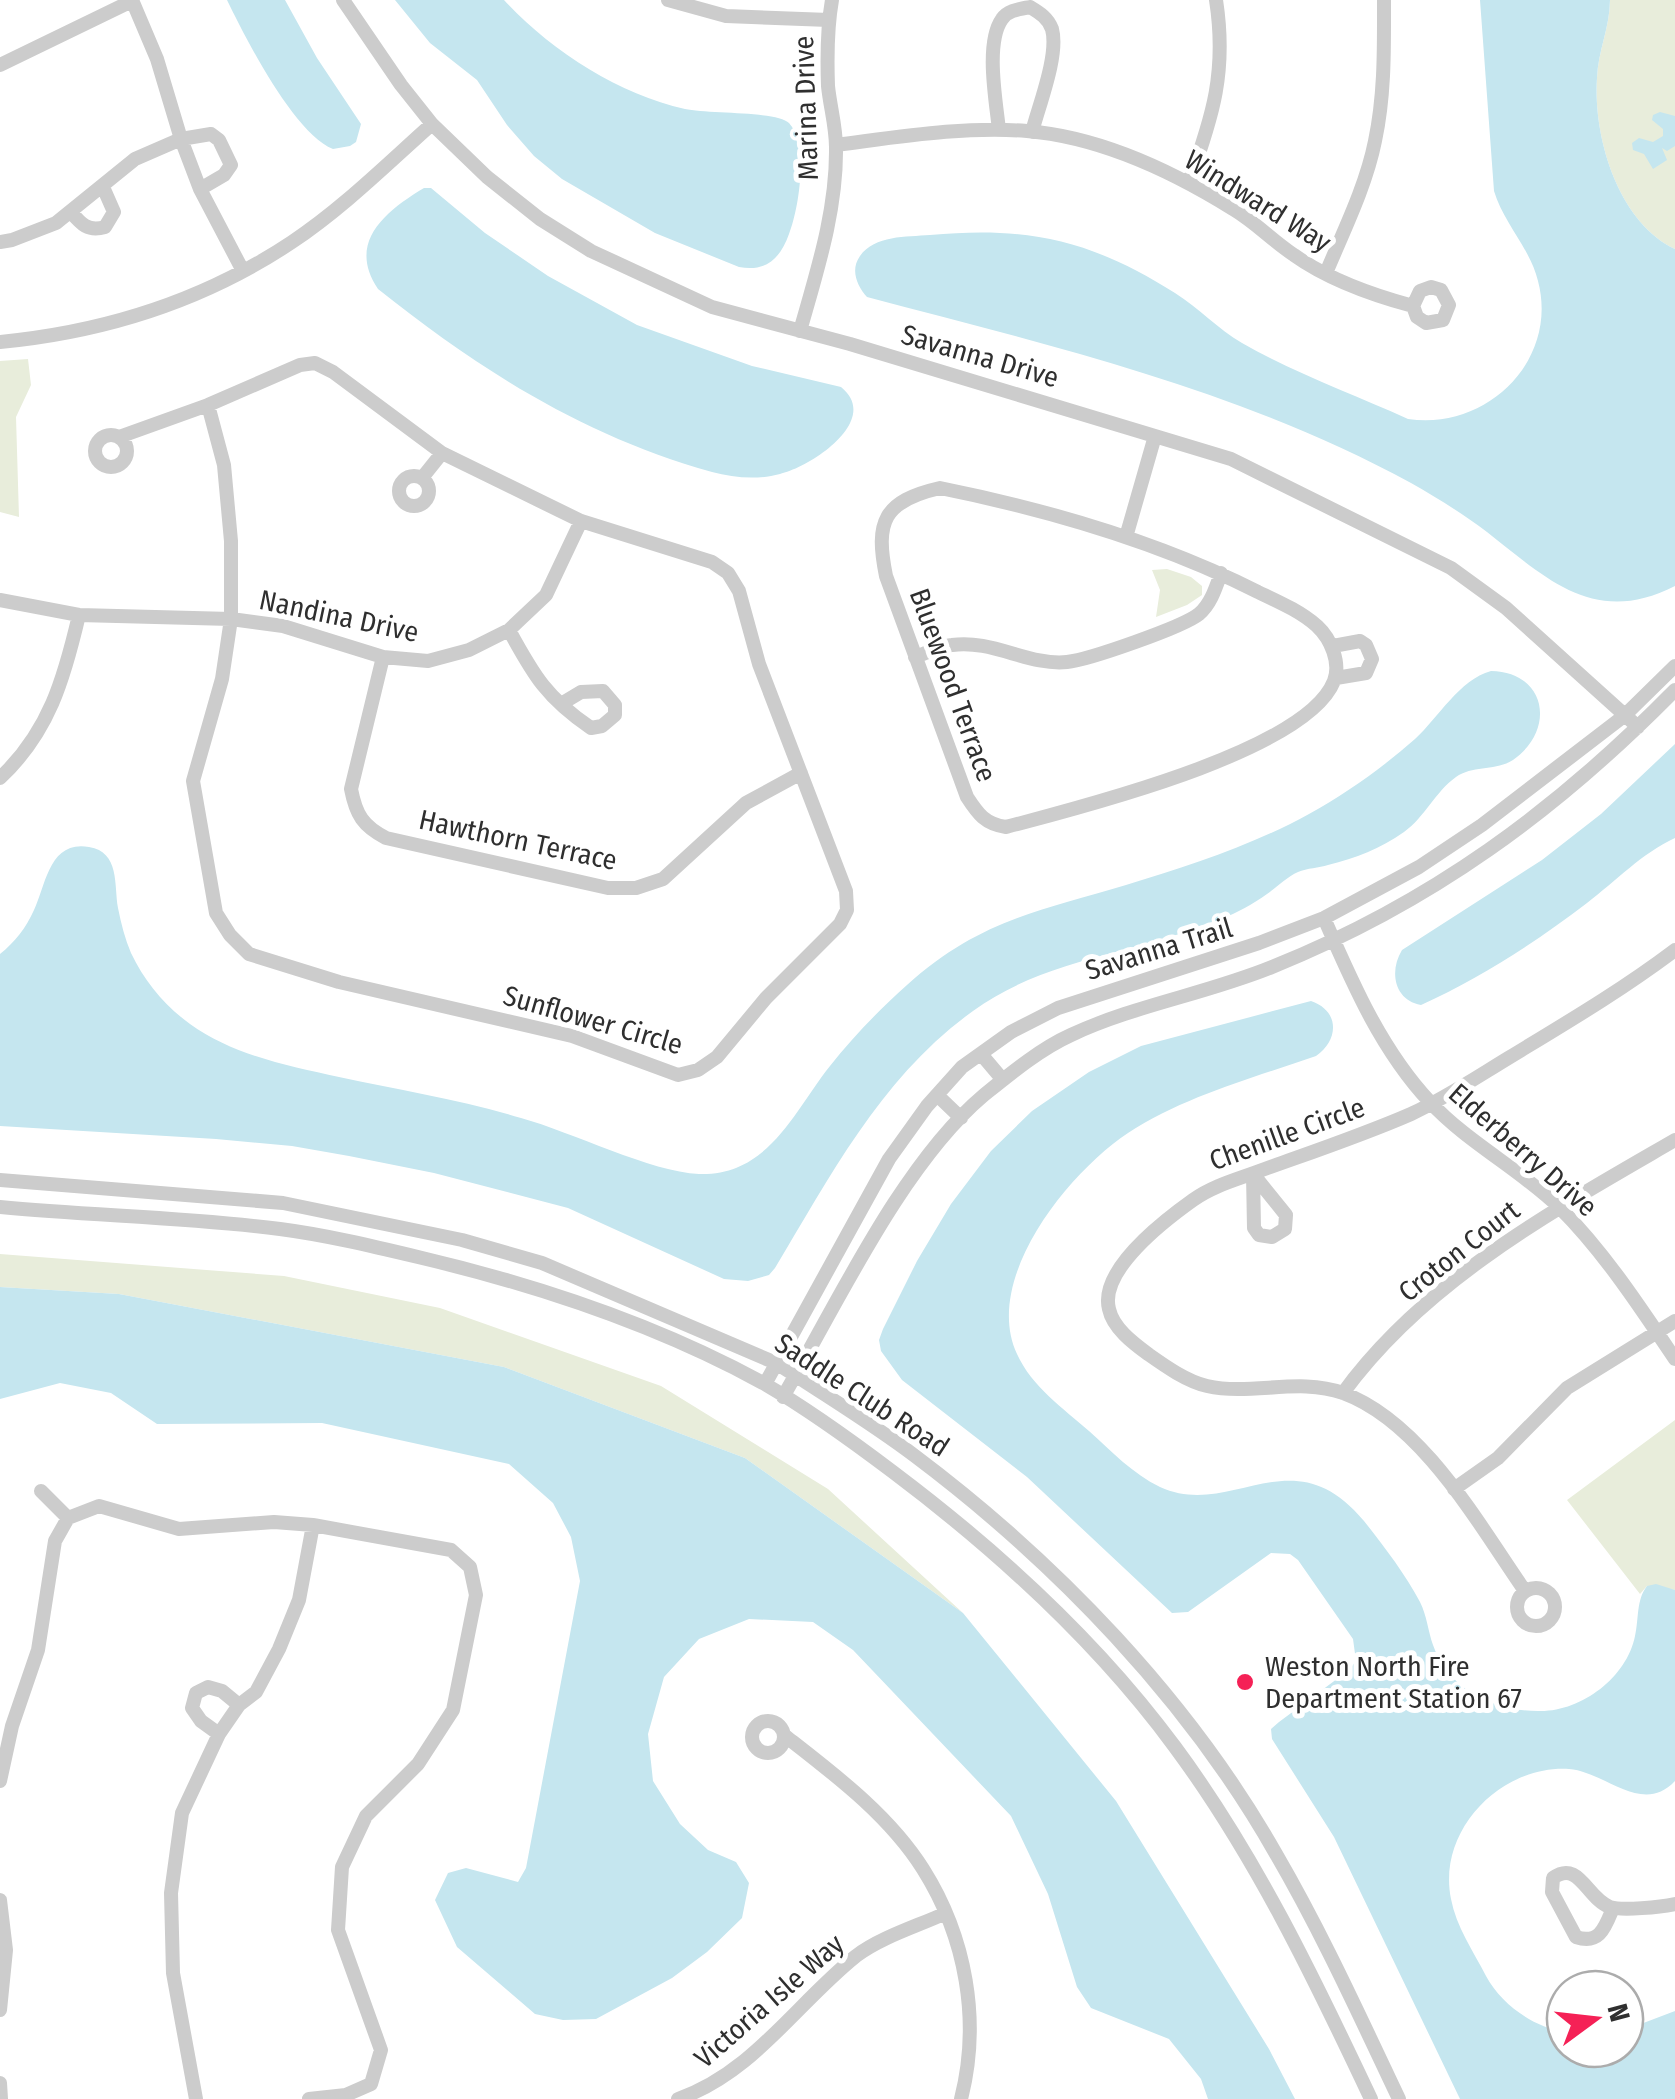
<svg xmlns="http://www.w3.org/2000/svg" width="1675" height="2099" viewBox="0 0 1675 2099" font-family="'Fira Sans Condensed',sans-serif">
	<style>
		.green { fill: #e8eddb }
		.water { fill: #c5e6ef }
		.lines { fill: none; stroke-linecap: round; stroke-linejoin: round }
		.minor { stroke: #ccc; stroke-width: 14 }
		.poi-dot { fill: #f52156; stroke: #fff; stroke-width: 4 }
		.labels { text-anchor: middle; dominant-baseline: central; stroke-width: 10; stroke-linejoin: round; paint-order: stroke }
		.street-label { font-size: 28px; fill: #2f2f2f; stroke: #fff }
		.poi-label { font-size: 28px; fill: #2f2f2f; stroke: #fff; text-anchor: start }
	</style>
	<rect width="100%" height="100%" fill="#fff"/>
	<path class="green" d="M1610,0H1675V249C1618,222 1593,137 1597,78C1598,51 1610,27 1610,0Z
		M28,359L31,385L16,417L19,517L0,512V361Z
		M1167,569L1191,577L1202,586V595L1187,605L1156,617L1160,590L1152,570Z
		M0,1254L284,1276L440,1308L661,1386L828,1489L963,1613L745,1458L504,1367L119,1294L0,1287Z
		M1675,1420V1590L1647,1586L1640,1594L1567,1500Z"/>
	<path class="water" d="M227,0H285L317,58L361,124L356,142L350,146L333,149C294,134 245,37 227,0Z
		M395,0H504C550,50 618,94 685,109C707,114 778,111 789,123C809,145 799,208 789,234C780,259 766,272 739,267L655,233L562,179L534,156L507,125L477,80L430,43Z
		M1480,0H1610C1610,27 1598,51 1597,78C1593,137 1618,222 1675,249V586C1595,627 1547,579 1487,532C1463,514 1436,497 1411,483C1241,390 1052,346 867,297C857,286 850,270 860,256C875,235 906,237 930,235C1028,226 1091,240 1175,293C1199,308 1218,329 1242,343C1294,373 1353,394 1408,419C1486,431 1559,361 1538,281C1530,248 1504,224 1494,191Z
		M1660,112L1675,116V146L1667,151L1662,148L1667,160L1653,169L1644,154L1633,150L1632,143L1639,138L1653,142L1663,136V129L1652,120L1653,115Z
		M424,188H431L485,233L548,276L637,325L752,366L841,387C882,420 811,467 780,474C758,480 734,478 712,472C584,436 481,371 378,289C347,243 384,212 424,188Z
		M1491,671C1547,672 1556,730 1513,760C1496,771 1473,765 1456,777C1435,792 1425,817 1404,832C1380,849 1356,858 1328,865C1319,868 1307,868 1298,872C1287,877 1277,887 1267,894C1253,904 1237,913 1221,919C1138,954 1047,957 973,1011C882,1076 831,1175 775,1268L769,1275L748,1281L724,1279L568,1208L434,1173L349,1156L292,1146L216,1139L0,1126V954C15,942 26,928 34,910C46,885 49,840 89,847C120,852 114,885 118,908C121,923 125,939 131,953C145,982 164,1005 190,1024C233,1055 288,1066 339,1077C399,1090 462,1100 521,1118C572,1132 651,1172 699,1174C769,1176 794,1111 830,1066C853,1037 879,1010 907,985C978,921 1038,911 1126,885C1188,866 1251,846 1309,814C1347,793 1382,768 1415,739C1439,717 1459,680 1491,671Z
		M1675,744V838C1642,853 1616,881 1587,903C1536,942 1479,979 1421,1005C1394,1000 1389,971 1402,950L1542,860L1601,814Z
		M1311,1001C1340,1011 1339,1040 1316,1056C1253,1078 1185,1096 1128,1133C1068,1173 982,1279 1017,1354C1032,1387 1063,1408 1089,1431C1111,1451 1133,1474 1160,1487C1232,1520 1292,1434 1364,1521C1383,1545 1406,1575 1420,1602C1427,1616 1428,1631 1433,1645C1449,1691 1496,1712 1541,1711C1582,1711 1627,1677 1635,1636C1639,1619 1636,1600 1647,1586L1656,1584L1675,1590V1781C1642,1816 1606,1772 1569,1769C1501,1765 1437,1830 1451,1899C1456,1926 1473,1951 1486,1976C1501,2004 1533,2027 1565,2032V2049H1625V2030L1675,2011V2099H1460L1334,1837L1272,1739L1271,1729L1279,1722L1349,1670L1356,1661L1353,1639L1298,1560L1290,1554L1271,1553L1188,1612L1172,1613L1027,1477L902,1380L881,1351L879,1340L883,1329L917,1261L951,1204L991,1151L1032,1111L1089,1072L1141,1046Z
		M0,1287L119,1294L504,1367L745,1458L963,1613L1116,1801L1269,2049L1295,2099H1208L1201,2079L1169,2039L1091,2008L1077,1987L1048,1894L1011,1816L853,1650L813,1622L749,1619L699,1639L664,1677L648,1734L653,1781L680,1824L708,1850L736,1862L749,1883L742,1918L707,1952L672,1978L596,2019L563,2020L535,2014L457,1947L435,1900L448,1873L466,1868L518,1882L526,1868L580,1581L571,1537L553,1503L509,1464L322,1423L157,1424L111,1393L60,1383L0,1399Z"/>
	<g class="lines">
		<path class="minor" d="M132,0L157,59L181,139L200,189L243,271
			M343,0L401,85L432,124L487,177L540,219L591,251L712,307L850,344L1231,459L1451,568L1506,608L1638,727
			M668,0L726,16L829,20
			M0,65L132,1
			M999,130C996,101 985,43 1002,19C1008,10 1020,9 1030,7C1040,13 1048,18 1052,29C1059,55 1039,105 1032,132
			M836,145C899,137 964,126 1027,131C1100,137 1172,171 1233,209C1255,222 1273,241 1294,255C1329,280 1372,295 1413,306L1417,317L1426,323L1443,320L1449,305L1441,290L1431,287L1420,291L1413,306
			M1189,182C1213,116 1227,71 1216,0
			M71,212C81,224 88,232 105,227L114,212L103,187
			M0,242L12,240L56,223L135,159L181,139L211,134L219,140L231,165L224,175L200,189
			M1326,273C1344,230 1366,186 1375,141C1385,94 1384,47 1384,0
			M800,331C817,271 837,210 836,147C836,127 830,106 828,86C827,58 827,28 832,0
			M0,342C104,332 205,300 292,242C343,208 387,164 432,124
			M95 451a16 16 0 1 1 32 0a16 16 0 1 1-32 0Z
			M119,437L208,405L300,365L315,363L333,372L442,453L581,521L712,562L728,573L739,591L759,664L846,891L847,910L840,924L766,998L717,1057L698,1070L678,1075L572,1036L339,982L249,954L230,935L216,913L193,781L222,679L231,619V541L224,465L208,405
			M399 491a15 15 0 1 1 30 0a15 15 0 1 1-30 0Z
			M422,478L442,453
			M940,488C1049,510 1159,542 1258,592C1279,602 1300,611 1317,626C1331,639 1341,663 1334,681C1306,752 1077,808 1006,827C985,824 978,814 967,797L886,576C875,522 883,501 940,488Z
			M1126,537L1155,436
			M0,600L79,615L231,619L283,626L383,657L428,661L469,650L509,630L546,595L581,521
			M509,630C534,676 547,698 591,728L602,726L615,715V705L603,691L581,692L561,704
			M1333,646L1360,641L1366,645L1372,659L1366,673L1336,678
			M383,657L351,789C356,815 363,826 386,838L608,888H636L663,879L746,803L801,773
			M915,657C927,653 940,646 952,645C992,639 1029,666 1067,662C1088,660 1183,627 1199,614C1211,604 1216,587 1221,573
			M0,778C49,732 64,679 79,615
			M1324,918C1352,982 1381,1050 1430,1102C1468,1143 1520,1169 1560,1208C1604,1252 1640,1307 1675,1359
			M981,1054L1003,1080
			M937,1095L961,1118
			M1253,1174L1286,1215L1285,1229L1272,1237L1259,1235L1254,1228Z
			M0,1180L283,1203L462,1240L542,1263L776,1363L795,1375C836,1402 877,1427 915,1456C1056,1562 1189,1700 1276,1854C1322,1933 1360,2017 1399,2099
			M0,1207C93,1216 188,1217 280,1229C326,1235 372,1246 418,1257C537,1285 655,1324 763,1383C808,1409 852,1441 893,1472C998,1551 1097,1641 1175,1747C1255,1855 1314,1978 1371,2099
			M765,1384L889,1159L927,1106L962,1067L1011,1032L1058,1008L1259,943L1324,918L1419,867L1482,825L1624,716L1675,666
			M1343,1393C1425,1280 1556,1209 1675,1140
			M783,1397C837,1304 902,1164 984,1095C1010,1074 1040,1049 1071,1035C1135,1005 1206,994 1272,967C1431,903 1556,811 1675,690
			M1454,1489L1498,1458L1567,1388L1675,1321
			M41,1491L68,1518
			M1517 1607a19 19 0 1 1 38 0a19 19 0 1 1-38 0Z
			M1525,1591C1479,1525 1422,1422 1343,1393C1299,1377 1252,1396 1207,1386C1186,1381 1165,1366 1148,1354C1133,1343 1113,1328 1109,1309C1099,1270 1165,1220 1193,1200C1214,1185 1239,1179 1262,1170C1312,1152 1363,1135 1411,1114C1446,1098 1477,1077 1510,1057C1566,1023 1622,990 1675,950
			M752 1737a16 16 0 1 1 32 0a16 16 0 1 1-32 0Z
			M219,1734L201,1721L192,1708L196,1693L208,1687L222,1691L239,1705
			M784,1735C834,1774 889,1815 923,1869C966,1937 981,2021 961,2099
			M0,1781L12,1726L38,1650L55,1541L68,1518L99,1506L179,1529L274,1522L313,1525L451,1550L470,1567L476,1595L453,1710L418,1764L366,1816L342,1867L338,1930L381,2050L371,2084L346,2095L309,2099
			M0,1900L6,1950L0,2010
			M1613,1908C1605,1927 1600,1945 1576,1937L1552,1892L1553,1878C1579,1859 1587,1899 1610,1907C1622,1911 1661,1907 1675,1904
			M0,2083L1,2099
			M196,2099L173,1973L171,1893L182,1813L219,1734L239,1705L256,1692L279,1649L299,1600L313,1525
			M678,2099C753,2073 796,2004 856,1956C881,1937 918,1926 946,1913"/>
	</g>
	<circle class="poi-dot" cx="1245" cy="1682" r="10"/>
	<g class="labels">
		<g class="street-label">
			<text transform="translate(806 108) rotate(-92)">Marina Drive</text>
			<text transform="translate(1258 201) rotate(32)">Windward Way</text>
			<text transform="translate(980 356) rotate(16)">Savanna Drive</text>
			<text transform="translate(339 616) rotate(12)">Nandina Drive</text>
			<text transform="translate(953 685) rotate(70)">Bluewood Terrace</text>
			<text transform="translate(518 840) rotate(12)">Hawthorn Terrace</text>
			<text transform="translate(1159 949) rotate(-17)">Savanna Trail</text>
			<text transform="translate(593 1020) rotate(16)">Sunflower Circle</text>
			<text transform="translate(1287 1134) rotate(-20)">Chenille Circle</text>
			<text transform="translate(1523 1150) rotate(41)">Elderberry Drive</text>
			<text transform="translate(1459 1251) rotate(-38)">Croton Court</text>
			<text transform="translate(862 1395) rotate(33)">Saddle Club Road</text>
			<text transform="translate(769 2001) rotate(-41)">Victoria Isle Way</text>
		</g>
		<g class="poi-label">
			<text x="1265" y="1666">Weston North Fire<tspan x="1265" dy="32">Department Station 67</tspan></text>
		</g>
	</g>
	<g transform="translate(1595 2019) rotate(75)"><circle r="48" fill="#ffffff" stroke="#acacac" stroke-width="2.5"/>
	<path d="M0-8L18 38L0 25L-18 38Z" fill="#f52156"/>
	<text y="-15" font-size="28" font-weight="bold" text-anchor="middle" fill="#2f2f2f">N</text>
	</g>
</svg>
